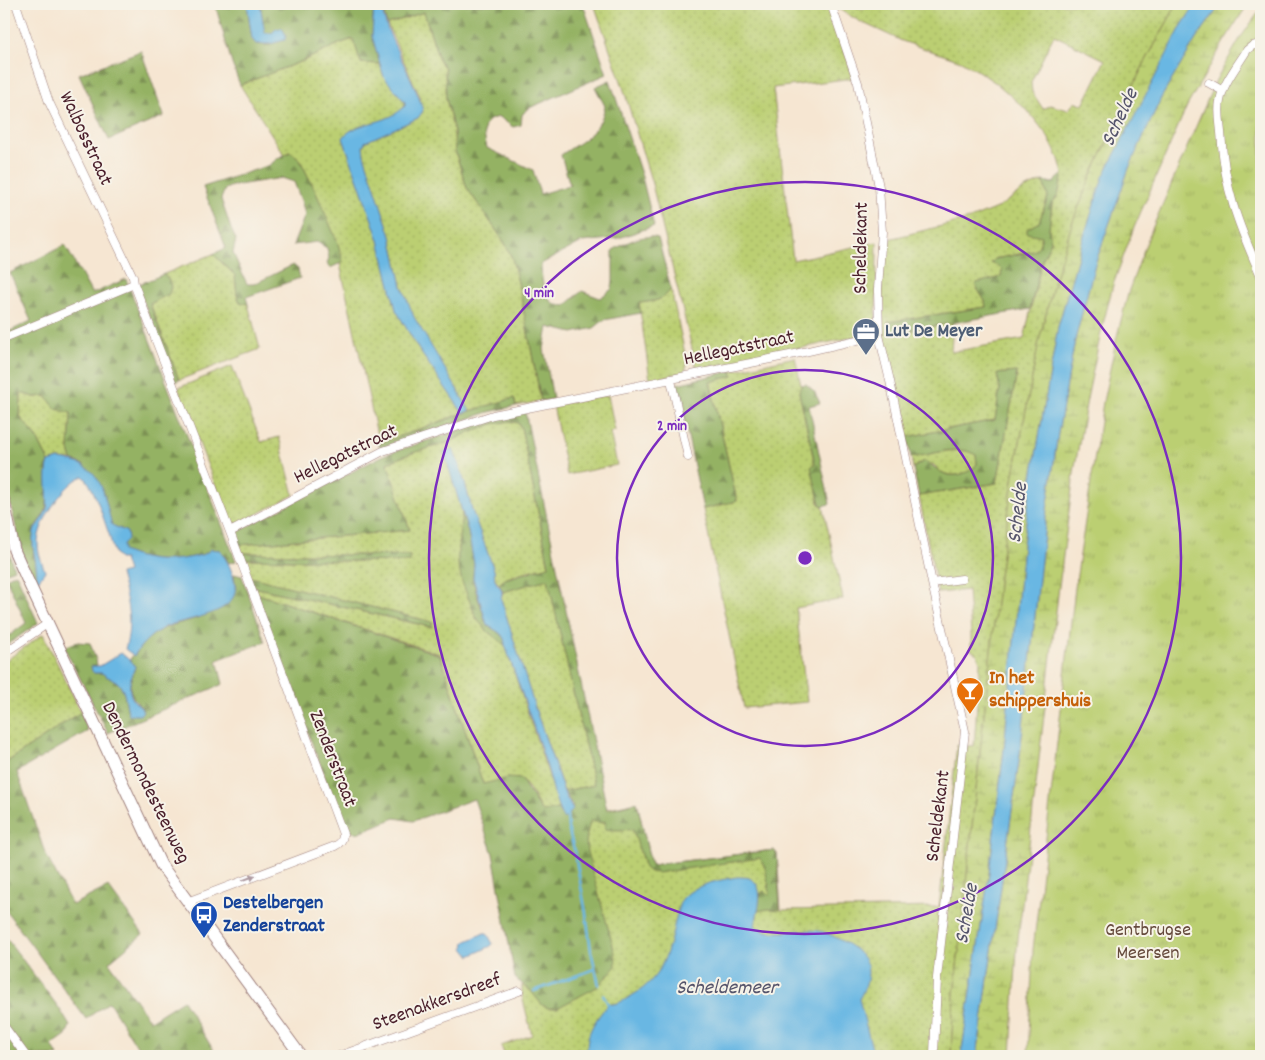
<svg xmlns="http://www.w3.org/2000/svg" width="1265" height="1060" viewBox="0 0 1265 1060" font-family="Dekko,sans-serif">
	<style>
		.grass { fill: url(#grass-dots); stroke: #82774e; fill-rule: evenodd }
		.forest { fill: url(#forest-firs); stroke: #6f6848 }
		.wetland { fill: url(#wetland-marsh); stroke: #82774e }
		.park { fill: url(#park-tufts); stroke: #82774e }
		.water { fill: #69b7e3; stroke: #5a6b87 }
		.lines { fill: none; stroke-linecap: round; stroke-linejoin: round }
		.stream { stroke: #69b7e3; stroke-width: 2.5 }
		.minor-casing { stroke: #a0827e; stroke-width: 9 }
		.secondary-casing { stroke: #a0827e; stroke-width: 13 }
		.minor { stroke: #fff; stroke-width: 8 }
		.secondary { stroke: #fff; stroke-width: 11 }
		.oneway { fill: #ae9aa0 }
		.ring { fill: none; stroke: #7b2cbf; stroke-width: 2.5 }
		.labels { text-anchor: middle; dominant-baseline: central; stroke-width: 4; stroke-linejoin: round; paint-order: stroke }
		.street-label { font-size: 20px; fill: #4a1f2b; stroke: #f7f3e8 }
		.service-label { font-size: 20px; font-weight: bold; fill: #4e5e75; stroke: #f7f3e8; text-anchor: start }
		.food-label { font-size: 20px; font-weight: bold; fill: #c56008; stroke: #f7f3e8; text-anchor: start }
		.transit-label { font-size: 20px; font-weight: bold; fill: #164399; stroke: #f7f3e8; text-anchor: start }
		.park-label { font-size: 20px; fill: #664b3d; stroke: #f7f3e8 }
		.water-label { font-size: 21px; font-style: italic; fill: #55546b; stroke: #f7f3e8 }
		.centre { fill: #7b2cbf; stroke: #f7f3e8; stroke-width: 2.5 }
		.ring-label { font-size: 15px; text-anchor: middle; font-weight: bold; fill: #7b2cbf; stroke: #f7f3e8; stroke-width: 4; stroke-linejoin: round; paint-order: stroke }
	</style>
	<defs>
		<pattern id="grass-dots" width="8" height="8" patternUnits="userSpaceOnUse" patternTransform="scale(1.25)"><rect width="8" height="8" fill="#bbcf72"/><path d="M2 2h.1M6 6h.1" fill="none" stroke="#a2b163" stroke-width="1.8" stroke-linecap="round"/></pattern>
		<pattern id="forest-firs" width="22" height="20" patternUnits="userSpaceOnUse" patternTransform="scale(1.25)"><rect width="22" height="20" fill="#94b264"/><path d="M5 1l3.5 6h-7zM16 11l3.5 6h-7z" fill="#7b9053"/></pattern>
		<pattern id="wetland-marsh" width="20" height="14" patternUnits="userSpaceOnUse" patternTransform="scale(1.25)"><rect width="20" height="14" fill="#bbcf72"/><path d="M1 5h8M5 5V1M11 12h8M15 12V8" fill="none" stroke="#a2b163"/></pattern>
		<pattern id="park-tufts" width="24" height="20" patternUnits="userSpaceOnUse" patternTransform="scale(1.25)"><rect width="24" height="20" fill="#bbcf72"/><path d="M3 7l-1-3M5 7V3M7 7l1-3M15 17l-1-3M17 17v-4M19 17l1-3" fill="none" stroke="#a2b163"/></pattern>
	</defs>
	<rect width="100%" height="100%" fill="#f7f3e8"/>
	<filter id="ink" filterUnits="userSpaceOnUse"><feTurbulence type="fractalNoise" baseFrequency=".02" numOctaves="2"/><feDisplacementMap in="SourceGraphic" scale="10" xChannelSelector="R" yChannelSelector="G"/><feConvolveMatrix kernelMatrix="1 2 1 2 8 2 1 2 1" color-interpolation-filters="sRGB"/></filter>
	<filter id="wash" filterUnits="userSpaceOnUse"><feTurbulence type="fractalNoise" baseFrequency=".0096" numOctaves="4" result="noise"/><feDisplacementMap in="SourceGraphic" scale="20" xChannelSelector="R" yChannelSelector="G"/><feGaussianBlur stdDeviation="1.12" result="paint"/><feColorMatrix in="noise" values="0 0 0 0 0 0 0 0 0 0 0 0 0 0 0 0 0 1.4 0 .05"/><feComposite in="paint" operator="in"/></filter>
	<g filter="url(#wash)">
		<rect width="100%" height="100%" fill="#f6e6d2"/>
		<path class="grass" d="M594,4H828L854,78L773,88L793,260L877,242L876,330L873,333L701,369H697L652,184L623,87Z
			M838,4H852L863,10L869,4H1177L1142,68L1089,181L1073,221L1056,275L1039,341L1014,474L999,576L954,995L951,1056H505L501,1046L532,1035L522,996V985L531,991L570,816L637,802L651,865L774,850L777,854L781,910L939,907L957,745L974,746L980,662L977,654L971,650V634L968,590L938,593L919,496L997,483L1017,372L997,374L1000,389L995,420L907,437L882,328L881,297L885,240L970,219L999,207L1026,188L1043,181L1048,197L1039,223L1032,226L1034,234L1042,236L1039,246L1034,251L995,259L991,263L998,266L1003,270L1001,278L977,283L975,285L985,301L986,307L888,322L891,334L953,323L951,352L1024,339L1042,260L1051,242L1049,229L1052,204L1058,195L1063,174L1059,159L1047,135L1028,111L996,83L978,71L961,61L902,41L859,21L837,8ZM1054,35L1105,60L1083,105L1075,102L1068,110L1050,105L1043,109L1032,92L1031,82Z
			M424,12L439,60L445,68L446,98L454,132L455,151L467,188L505,243L512,258L520,291L541,401L516,406L514,398L470,411L414,318L402,286L391,236L364,155L363,147L365,142L418,118L420,97L387,24Z
			M354,39L361,63L380,64L384,77L405,102V107L400,112L385,120L351,130L343,138L379,240L396,310L419,350L463,413L379,444L340,264L343,262L337,241L299,158L290,152L284,154L240,85L305,60L341,43Z
			M213,254L235,275L237,295L240,302L248,304L260,349L179,380L150,303L168,294L169,280L164,274Z
			M671,289L687,363L685,372L650,380L639,303C653,301 662,302 671,289Z
			M795,357L801,385L799,392L815,465L819,504L823,506L843,599L796,608L807,702L744,708L703,509L737,501L710,381L733,376L732,371Z
			M232,366L261,442L279,437L294,495L238,524L229,521L178,388Z
			M21,393L34,397L46,396L56,408L71,413L69,450L72,460L59,459L49,462L36,436L20,417Z
			M608,395L615,431L610,432L617,465L567,475L553,405Z
			M510,421L518,423L521,427L549,567C532,570 511,573 499,584L495,580L494,570L473,513L462,473L453,450L445,452L462,512L461,528L472,605L476,618L487,631L505,645L556,797L559,809L542,812L530,790L521,779L483,784L440,654L255,593L253,587L431,627L432,622L250,577L244,559L409,562L410,556L242,553L239,545L410,530L387,463L409,454L450,442L469,432L493,424Z
			M969,450L976,454L977,464C969,474 956,478 943,473C939,471 937,468 934,465C930,463 922,464 918,464L913,468L911,457L945,451Z
			M548,578L594,785L564,791L535,708L501,599L503,592Z
			M43,634L81,712L4,764V662Z"/>
		<path class="forest" d="M215,4H247C249,12 250,41 257,44C261,45 266,45 270,44L276,29L272,33L265,34L260,4H374L372,36L380,64L361,63L353,39L341,43L305,60L240,85L232,64Z
			M381,4H583L607,74L527,109L522,115L521,125L513,127L499,117C479,120 484,134 487,148L533,170L540,194L570,185L561,155C582,140 600,134 605,106L595,87L610,80L642,177L654,226L619,238L582,242L541,264C541,275 543,296 553,303C556,305 562,305 565,306L582,291L600,298L612,289L613,281V250C626,243 643,233 658,238L671,289C662,302 653,301 639,303L641,313L604,320L594,328L573,333L548,327L544,349L553,399L541,401L520,291L512,258L505,243L467,188L455,151L454,132L446,98L445,68L439,60L424,12L387,24Z
			M141,51L164,116L109,140L79,74Z
			M290,152L299,158L315,190L337,241L343,262L330,268L327,263L329,258L327,248L317,242L293,245L305,215L302,203L294,182L282,178L232,186L225,189L221,199L231,229L236,240L233,253L247,284H254L293,265L298,269L300,278L246,297L248,304L240,302L237,295L235,275L213,254L226,248L203,187L270,165L278,158Z
			M1063,174L1058,195L1052,204L1049,229L1051,242L1042,260L1030,309L890,334L888,322L986,307L985,301L975,285L977,283L1001,277L1002,270L998,266L991,263L995,259L1034,251L1039,246L1042,236L1027,233V229L1039,222L1048,197L1043,181L1053,183Z
			M65,245L92,294L126,279L236,561L229,563L220,550L211,549C205,555 200,555 193,557C166,562 148,562 122,551V529L112,526L107,508L84,465L72,460L69,450L71,413L56,409L46,396L34,397L21,393L20,417L36,436L49,462C44,477 50,493 46,509C45,515 39,520 36,526C30,539 34,559 38,573L36,578L30,575L23,556L4,478V334L31,321L10,273Z
			M164,274L169,280L171,287L169,294L150,304L179,380L175,382L137,285Z
			M732,371L733,376L710,382L737,501L703,509L677,384Z
			M1017,372L997,483L919,496L913,468L924,461C931,464 935,468 941,472C953,479 969,474 977,464L976,455C956,443 932,456 911,457L907,437L995,420L1000,389L997,374Z
			M806,384L814,391L820,403L809,406L830,504L823,506L820,504L811,467L815,464L799,392L801,385Z
			M514,398L516,406L489,412L380,448L379,444L470,411Z
			M525,411L607,810L637,802L651,865L774,850L777,854L780,910L769,909L757,911L760,894L764,891L769,895L770,892L765,868L760,858L657,873L650,872L645,868L633,830C623,829 614,831 605,829V821L601,823L591,820C587,831 585,840 587,852L615,953L616,966L597,987L557,1008H548L542,1005L531,991L515,978L493,854L474,799L413,821L395,818L357,833L349,831L342,822L255,593L440,655L483,784L508,778L521,779L542,812L559,809L560,814L573,807L564,791L594,785L548,579L503,592L499,584L505,579L549,566L521,427L518,423L510,421L493,424L469,432L450,442L409,454L387,463L410,530L239,545L235,533L384,455L493,419Z
			M462,512L468,531L474,564L473,578L476,592L487,625C496,631 505,633 505,645L487,631L476,617L462,582L458,564V548Z
			M4,538L14,569L4,573Z
			M242,553L410,556V562L244,559Z
			M16,573L38,623L4,647V635L6,638L26,623L6,578Z
			M234,574L242,576L265,642L217,660L223,684L108,733L64,647L77,642L90,643L96,660L97,665L91,666L94,673H102C106,677 111,678 116,681C126,688 125,704 129,715L140,714L142,708C127,693 128,686 135,667L130,660L133,654L135,655C156,621 179,627 210,613C220,609 229,596 236,589Z
			M250,577L432,622V627L253,587Z
			M81,712L88,731L17,772L45,853L72,905L108,887L143,934L109,962L150,1021L183,1000L217,1056H143L109,1002L86,1019L4,908V764Z
			M4,935L59,1008L70,1026L66,1035L52,1045L58,1056H4Z"/>
		<path class="wetland" d="M1177,4H1196L1182,25L1084,236L1058,327L1031,483L1023,545L1004,749L989,874L961,1056H951L954,995L999,576L1014,474L1039,341L1056,275L1073,221L1089,181L1142,68Z
			M1221,4H1248L1225,40L1187,106L1162,163L1133,230L1113,285L1101,332L1087,399L1075,466L1059,586L1017,948L1011,1056H977L1020,754L1045,524L1058,433L1075,340L1095,264L1129,168L1161,98L1196,39Z"/>
		<path class="park" d="M1261,9V1056H1028L1033,950L1075,588L1103,402L1117,336L1129,290L1149,236L1216,80L1241,37Z"/>
		<path class="water" d="M247,4H260L265,33H272L276,29L282,28L286,35L285,40L270,44H256L252,39Z
			M374,4H381C386,40 414,75 423,111L418,118L365,142L363,147L364,155L391,236L402,286L414,317L470,411L463,413L419,350L396,310L379,240L343,138C345,135 348,132 352,130C370,120 387,124 405,106V102L384,77L380,64L372,36Z
			M1196,4H1221L1196,39L1161,98L1129,168L1095,264L1075,340L1058,433L1045,524L1020,754L977,1056H961L989,874L1004,749L1023,545L1031,483L1058,327L1084,236L1103,177L1182,25Z
			M453,449L462,473L473,513L494,570C495,573 494,577 495,580C499,589 504,586 501,599L535,708L565,795L573,810L564,819C557,811 551,779 547,767C534,726 519,686 505,645C505,633 496,631 487,625L473,578L474,564L468,531L444,452Z
			M59,459C104,464 102,490 112,525L127,532L128,539L123,544V551C147,562 167,562 193,557C200,555 205,555 211,549L220,550C228,562 233,571 235,585C240,615 185,618 165,627C152,634 142,643 134,656L125,649C133,623 127,600 120,574L128,572L124,559H119C112,551 112,544 109,534C104,521 93,483 83,476C64,484 37,523 38,545C38,554 42,563 45,571L37,582L36,578C39,570 31,548 33,536C34,525 45,518 47,508C49,492 44,477 49,462Z
			M121,653L133,663L135,667C130,679 126,691 135,702C138,705 141,707 143,711L140,715H129C125,704 126,688 116,681C111,678 106,677 102,673H94L92,671L91,666H100Z
			M737,877C740,877 746,877 749,878C767,885 757,912 755,926C773,939 798,927 819,931C827,932 836,938 844,942C871,957 874,973 859,999L874,1056H588C584,1034 595,1021 608,1004C618,1005 624,1000 633,995C664,977 668,951 676,918C678,911 678,903 684,897C696,884 720,880 737,877Z
			M484,933H487L493,944L491,946L470,956L464,948L465,942Z"/>
		<g class="lines">
			<path class="stream" d="M567,815L568,828L574,849L586,913L591,951L599,985
				M534,991L595,969
				M603,995L608,1004"/>
		</g>
	</g>
	<g filter="url(#ink)">
		<g class="lines">
			<defs>
				<path id="minor" d="M16,4L49,102L133,277L134,284
					M831,4L858,83L879,187L882,232L878,289L879,335L890,381L932,583L965,731L937,978L934,1056
					M1261,46L1259,44L1252,46L1247,50C1238,65 1223,83 1220,101C1218,111 1220,122 1221,132C1224,189 1238,224 1261,276
					M1209,83L1223,91
					M4,338L134,284L230,532L343,834C343,840 341,843 335,846L187,902
					M671,380L688,457
					M230,532L383,451L493,415L795,354L879,335
					M932,583L962,579
					M4,653L47,624
					M4,1026L26,1056
					M339,1056L519,991"/>
				<path id="secondary" d="M4,501L14,550L27,579L161,865L301,1056"/>
			</defs>
			<use href="#minor" class="minor-casing"/>
			<use href="#secondary" class="secondary-casing"/>
			<use href="#minor" class="minor"/>
			<use href="#secondary" class="secondary"/>
		</g>
		<defs><path id="oneway-solid" d="M-6-.8H1V-3.2L6.5 0L1 3.2V.8H-6Z" transform="scale(1.25)"/></defs>
		<use class="oneway" href="#oneway-solid" transform="translate(249 878) rotate(-21)"/>
	</g>
	<g class="ring">
		<circle cx="805" cy="558" r="188"/>
		<circle cx="805" cy="558" r="376"/>
	</g>
	<defs>
		<symbol id="office-pin" viewBox="-11 -11 22 30"><path d="M0 17L-7.5 6A9.5 9.5 0 1 1 7.5 6Z" fill="#5c6f8a" stroke="#f7f3e8"/><path d="M-6-3h4V-5.5h4V-3h4V5H-6ZM-1-4.5V-3h2v-1.5ZM-6 0V1H6V0Z" fill="#fff"/></symbol>
		<symbol id="bar-pin" viewBox="-11 -11 22 30"><path d="M0 17L-7.5 6A9.5 9.5 0 1 1 7.5 6Z" fill="#e8710a" stroke="#f7f3e8"/><path d="M-6-5H6L.8 .8V4.5H3.5V6h-7V4.5H-.8V.8Z" fill="#fff"/></symbol>
		<symbol id="bus-pin" viewBox="-11 -11 22 30"><path d="M0 17L-7.5 6A9.5 9.5 0 1 1 7.5 6Z" fill="#1a4fb4" stroke="#f7f3e8"/><path d="M-5-6H5V4H4V6H2V4H-2V6H-4V4H-5ZM-3.5-4V0h7V-4ZM-3.5 1.2v1.5H-2V1.2ZM2 1.2v1.5H3.5V1.2Z" fill="#fff"/></symbol>
	</defs>
	<g fill-rule="evenodd">
		<use href="#office-pin" x="850" y="316" width="32" height="43"/>
		<use href="#bar-pin" x="954" y="675" width="32" height="43"/>
		<use href="#bus-pin" x="188" y="899" width="32" height="43"/>
	</g>
	<g class="labels">
		<g class="street-label">
			<text transform="translate(85 139) rotate(65)">Walbosstraat</text>
			<text transform="translate(862 248) rotate(-89)">Scheldekant</text>
			<text transform="translate(739 349) rotate(-12)">Hellegatstraat</text>
			<text transform="translate(346 455) rotate(-26)">Hellegatstraat</text>
			<text transform="translate(332 759) rotate(69)">Zenderstraat</text>
			<text transform="translate(145 783) rotate(64)">Dendermondesteenweg</text>
			<text transform="translate(939 816) rotate(-83)">Scheldekant</text>
			<text transform="translate(437 1003) rotate(-20)">Steenakkersdreef</text>
		</g>
		<g class="service-label">
			<text x="885" y="332">Lut De Meyer</text>
		</g>
		<g class="food-label">
			<text x="989" y="679">In het<tspan x="989" dy="23">schippershuis</tspan></text>
		</g>
		<g class="transit-label">
			<text x="223" y="904">Destelbergen<tspan x="223" dy="23">Zenderstraat</tspan></text>
		</g>
		<g class="park-label">
			<text x="1148" y="931">Gentbrugse<tspan x="1148" dy="23">Meersen</tspan></text>
		</g>
		<g class="water-label">
			<text transform="translate(1121 118) rotate(-65)">Schelde</text>
			<text transform="translate(1019 513) rotate(-84)">Schelde</text>
			<text transform="translate(968 914) rotate(-80)">Schelde</text>
			<text x="727" y="989">Scheldemeer</text>
		</g>
	</g>
	<circle cx="805" cy="558" r="8" class="centre"/>
	<g class="ring-label">
		<text x="539" y="297">4 min</text>
		<text x="672" y="430">2 min</text>
	</g>
	<rect width="1265" height="1060" fill="none" stroke="#f7f3e8" stroke-width="20"/>
</svg>
